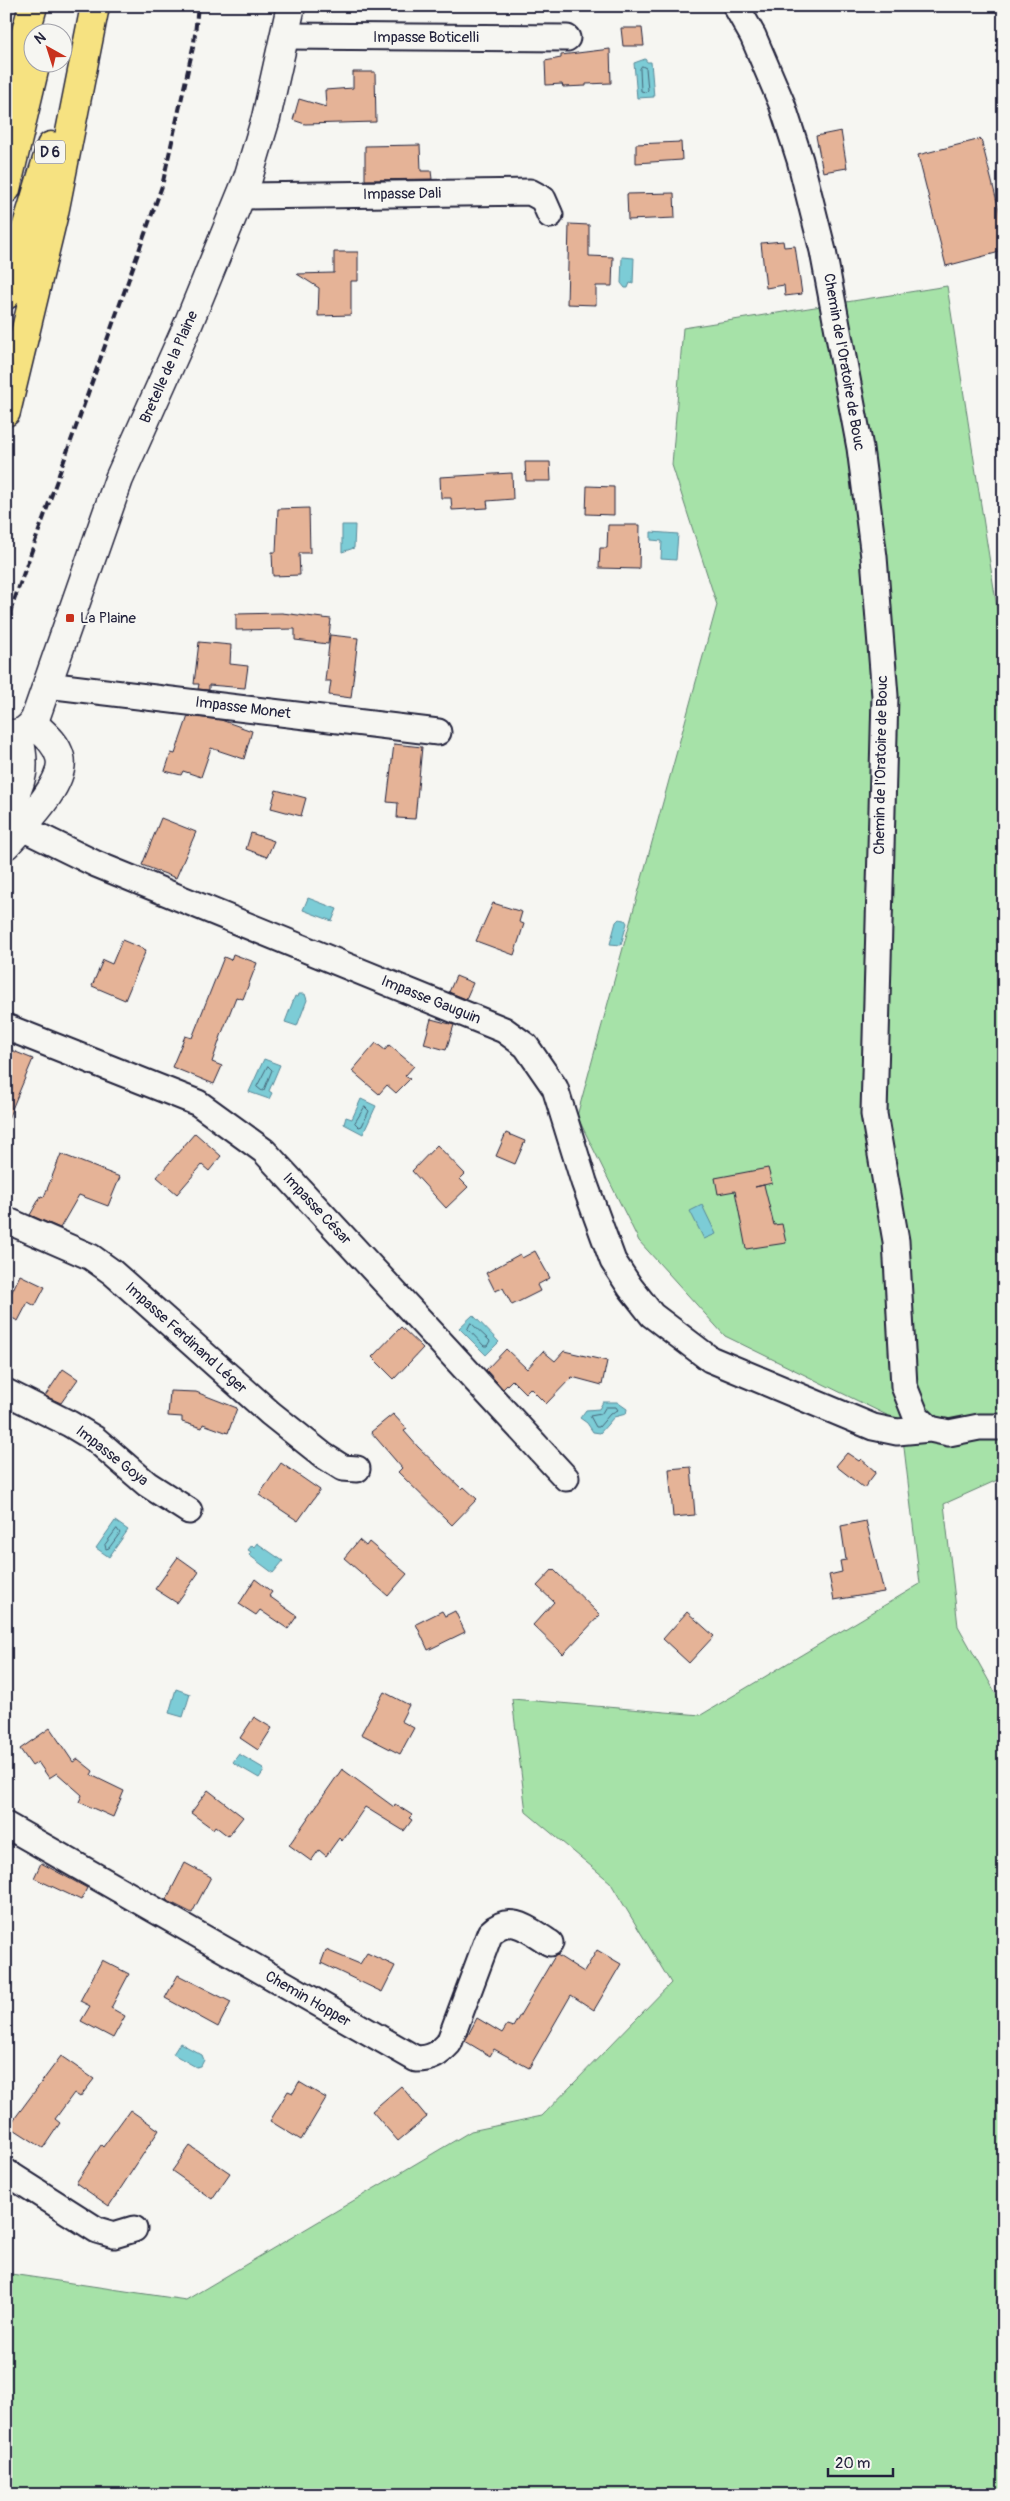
<svg xmlns="http://www.w3.org/2000/svg" width="1010" height="2501" viewBox="0 0 1010 2501" font-family="Pangolin,sans-serif">
	<style>
		.green { fill: #a6e2a8; stroke: #648272 }
		.water { fill: #7cccd6; stroke: #588898 }
		.lines { fill: none; stroke-linecap: round; stroke-linejoin: round }
		.shore { stroke: #466679; stroke-width: 1 }
		.building { fill: #e5b397; stroke: #22223b }
		.minor-casing { stroke: #22223b; stroke-width: 29 }
		.tertiary-casing { stroke: #22223b; stroke-width: 31 }
		.secondary-casing { stroke: #22223b; stroke-width: 31 }
		.trunk-casing { stroke: #22223b; stroke-width: 31 }
		.minor { stroke: #f6f6f2; stroke-width: 25 }
		.tertiary { stroke: #f6f6f2; stroke-width: 28 }
		.secondary { stroke: #f6f6f2; stroke-width: 28 }
		.trunk { stroke: #f6e281; stroke-width: 28 }
		.rail { stroke: #22223b; stroke-width: 4; stroke-dasharray: 8 4; stroke-linecap: butt }
		.poi-dot { fill: #c8321e; stroke: #f6f6f2; stroke-width: 2 }
		.labels { text-anchor: middle; dominant-baseline: central; stroke-width: 4; stroke-linejoin: round; paint-order: stroke }
		.shield { fill: #f6f6f2; stroke: #626272; stroke-width: 1 }
		.shield-label { font-size: 14px; font-weight: bold; fill: #22223b }
		.street-label { font-size: 15px; fill: #22223b; stroke: #f6f6f2 }
		.poi-label { font-size: 15px; fill: #22223b; stroke: #f6f6f2; text-anchor: start }
	</style>
	<rect width="100%" height="100%" fill="#f6f6f2"/>
	<filter id="ink" filterUnits="userSpaceOnUse"><feTurbulence type="fractalNoise" baseFrequency=".02" numOctaves="2"/><feDisplacementMap in="SourceGraphic" scale="10" xChannelSelector="R" yChannelSelector="G"/><feConvolveMatrix kernelMatrix="1 2 1 2 8 2 1 2 1" color-interpolation-filters="sRGB"/></filter>
	<g filter="url(#ink)">
		<path class="green" d="M947,286L1004,653V1477L944,1504L958,1626L1004,1708V2495H6V2284L11,2274L186,2300L471,2131L542,2116L671,1983L610,1882L526,1812L512,1699L701,1715L920,1584L901,1422L725,1336L639,1241L577,1116L717,605L672,465L683,328Z"/>
		<path class="water" d="M645,59L647,62H651L654,97L637,98L634,63Z
			M622,257L634,258L633,284L630,283L628,288H625L621,283Z
			M342,525H355L354,548L342,552Z
			M651,532L678,534L676,560L661,559L662,541L651,540Z
			M308,898L337,909L332,921L303,910Z
			M619,919L625,920L627,923L621,945L610,944L616,922Z
			M299,994H305L307,1000L297,1026L285,1022L295,996L298,997Z
			M264,1059L280,1065L269,1091L272,1093L269,1099L249,1092Z
			M361,1099L376,1106L363,1134L344,1124L346,1117L352,1119Z
			M702,1205L716,1234L704,1239L690,1211Z
			M473,1315L499,1342L486,1355L459,1328Z
			M603,1402H617L627,1409L626,1414L614,1417L600,1433L593,1432L587,1423L580,1418L586,1410L599,1409Z
			M115,1521L128,1530L109,1557L96,1548Z
			M257,1543L283,1561L273,1573L249,1555L251,1552L248,1550L252,1545L254,1547Z
			M176,1689L190,1694L183,1717L169,1713Z
			M239,1754L263,1768L264,1771L259,1778L235,1764L233,1762Z
			M180,2043L202,2055L204,2060L201,2066L196,2067L173,2054Z"/>
		<g class="lines">
			<path class="shore" d="M642,66L646,68L648,90L646,92L641,91L640,69Z
				M268,1066L272,1070L264,1090L262,1091L257,1087Z
				M365,1107L369,1111L362,1126L359,1127L355,1123Z
				M471,1323L490,1341L487,1346H484L468,1329Z
				M606,1407H616L618,1410L610,1414L599,1427H596L590,1416L601,1414Z
				M117,1529L120,1533L109,1548L106,1549L105,1545Z"/>
		</g>
		<path class="building" d="M621,28H642L644,46H623Z
			M610,49L611,83L586,84V86L563,87L562,84L546,85L545,61L561,58V55Z
			M353,72H375L376,122L305,124L293,120L299,99L326,107L325,90L353,88Z
			M841,131L847,168L823,172L816,136Z
			M981,139L1004,229V245L996,253L946,266L918,155Z
			M681,142L682,160L636,163V144Z
			M420,145L421,171H431L432,179L365,180V146Z
			M674,193L675,218L628,220L627,194Z
			M569,224L589,225V256L613,257L612,286H596V305L567,304Z
			M783,241L784,247L795,246L802,294L785,296L784,285L766,288L761,243Z
			M334,252H358V281H351V315L318,316L319,288L297,274L334,273Z
			M525,462H550L551,481H526Z
			M512,473L513,499L487,501L488,508L452,510L451,498H441L440,477Z
			M587,486L614,487V515L586,514Z
			M309,508L310,553H299L300,575L273,576L272,552H276L278,509Z
			M608,525H640L639,569L599,568L600,548H607Z
			M282,613L331,619L328,644L295,640V629L236,630V614Z
			M330,635L358,638L351,698L329,695L331,681H325Z
			M199,642L231,645L230,664L248,666L245,688L209,685V690L198,689L199,684H194Z
			M188,716L221,720L252,731L244,759L211,748L201,777L183,771L181,775L165,771L171,753L175,754Z
			M394,744L422,747L415,819L397,818L398,803L387,802Z
			M276,790L306,798L301,816L271,808Z
			M161,818L196,832L176,878L142,865Z
			M251,833L274,841L267,857L246,849Z
			M493,903L522,912L519,922L524,924L514,955L476,941Z
			M122,940L146,950L125,1000L92,986L103,960L112,964Z
			M233,954L257,963L243,999L236,997L222,1033L212,1062L222,1066L214,1084L172,1067L185,1036L192,1038L224,957L231,960Z
			M456,976L473,983L466,999L449,992Z
			M431,1019L454,1025L446,1050L424,1044Z
			M376,1043L385,1050L389,1045L414,1066L405,1076L410,1079L396,1093L387,1085L379,1094L352,1071Z
			M6,1048L33,1059L7,1121H6Z
			M195,1133L221,1156L209,1171L202,1165L177,1194L157,1177Z
			M506,1133L525,1141L515,1164L496,1156Z
			M437,1145L465,1174L460,1179L468,1187L446,1208L412,1171Z
			M61,1154L120,1177L108,1206L79,1195L60,1228L30,1215L41,1196L44,1197Z
			M768,1168L772,1183L755,1187L764,1185L774,1225L782,1224L786,1243L746,1249L735,1191L718,1194L715,1178Z
			M535,1251L550,1278L537,1285L540,1291L512,1305L503,1288L495,1291L486,1273L520,1254L522,1258Z
			M20,1275L45,1287L35,1306L28,1302L18,1321L6,1315V1304Z
			M401,1327L423,1348L394,1379L372,1357Z
			M506,1349L527,1369L543,1351L555,1361L564,1351L607,1361L602,1385L572,1377L546,1404L530,1388L525,1393L512,1380L503,1389L486,1370Z
			M63,1369L78,1379L61,1403L45,1396Z
			M170,1391L196,1392L237,1408L228,1433L203,1424L202,1428L182,1422V1417L168,1416Z
			M393,1414L407,1429L404,1431L418,1447L462,1489L464,1487L477,1499L452,1525L398,1472L402,1468L371,1432Z
			M847,1453L859,1461L861,1459L876,1472L864,1488L836,1466Z
			M281,1463L320,1490L298,1521L259,1495Z
			M691,1467L695,1515L673,1517L669,1469Z
			M866,1521L884,1592L834,1600L829,1575L842,1572L840,1561L846,1560L841,1526Z
			M359,1540L366,1546L369,1542L407,1574L388,1596L344,1558Z
			M178,1557L199,1572L177,1603L155,1589Z
			M553,1569L600,1615L563,1654L533,1625L554,1602L537,1586Z
			M255,1579L272,1592L269,1596L297,1616L288,1629L260,1610L256,1615L239,1604Z
			M442,1611L445,1616L455,1611L465,1632L428,1650L416,1624Z
			M687,1612L714,1636L689,1663L663,1639Z
			M384,1692L409,1705L401,1721L414,1728L400,1754L361,1734Z
			M254,1717L272,1728L258,1750L240,1738Z
			M50,1728L73,1762L78,1759L93,1771L91,1775L124,1791L113,1817L79,1802L82,1795L57,1773L49,1778L38,1762L32,1766L20,1749Z
			M342,1769L394,1807L395,1804L412,1815L409,1818L412,1820L404,1831L365,1807L342,1841L339,1838L326,1856L319,1850L311,1861L289,1845Z
			M208,1790L243,1817L228,1836L215,1826L213,1829L191,1813Z
			M41,1863L87,1888L81,1900L34,1878Z
			M185,1863L211,1877L192,1913L166,1900Z
			M326,1950L360,1964L367,1953L395,1966L382,1992L321,1963Z
			M597,1950L621,1964L594,2010L571,1995L529,2068L494,2049L490,2056L465,2041L477,2018L502,2033L507,2025L513,2027L555,1956L557,1955L584,1972Z
			M102,1960L129,1974L111,2008L125,2016L113,2038L81,2021L90,2006L80,2001Z
			M178,1975L231,2002L218,2027L165,1998Z
			M61,2056L94,2079L80,2097L74,2093L55,2119L60,2123L43,2148L9,2126Z
			M299,2082L326,2098L301,2140L270,2121L288,2091L293,2093Z
			M401,2086L427,2117L398,2141L372,2111Z
			M130,2110L159,2130L109,2206L76,2183L101,2145L103,2147Z
			M190,2146L230,2173L212,2199L172,2171Z"/>
		<g class="lines">
			<defs>
				<path id="minor" d="M736,6L753,36L782,104L800,160L823,251L860,448L874,557L885,696L874,1114L896,1241L904,1386L916,1416L930,1429L949,1433L979,1427H1004
					M285,36L567,38
					M241,196L530,192L543,199L550,215
					M47,685L438,732
					M6,820L96,864L504,1030L526,1046L555,1088L584,1182L613,1261L630,1287L652,1315L710,1359L873,1427L897,1432L930,1429
					M6,1027L198,1103L264,1151L566,1478
					M6,1220L91,1257L112,1272L270,1413L324,1456L343,1468L357,1469
					M6,1392L70,1424L95,1439L147,1484L189,1511
					M6,1825L416,2059C432,2059 439,2054 449,2043L490,1933C511,1912 530,1931 550,1943
					M6,2172L97,2230L114,2235L134,2229"/>
				<path id="tertiary" d="M6,812C23,783 27,767 18,734
					M6,845C23,825 67,783 60,757C56,742 43,733 33,723"/>
				<path id="secondary" d="M6,734C19,735 29,731 35,719L119,479L187,327L248,178L266,118L291,6"/>
				<path id="trunk" d="M6,104L33,6
					M6,189L36,62
					M6,295L51,146
					M6,412L54,213L95,6"/>
			</defs>
			<use href="#minor" class="minor-casing"/>
			<use href="#tertiary" class="tertiary-casing"/>
			<use href="#secondary" class="secondary-casing"/>
			<use href="#trunk" class="trunk-casing"/>
			<use href="#minor" class="minor"/>
			<use href="#tertiary" class="tertiary"/>
			<use href="#secondary" class="secondary"/>
			<use href="#trunk" class="trunk"/>
			<path class="rail" d="M6,623L162,186L194,43L198,6"/>
		</g>
	</g>
	<rect class="poi-dot" x="65" y="613" width="10" height="10" rx="2.5"/>
	<g class="labels">
		<rect class="shield" x="35" y="140.5" width="30" height="23" rx="4"/>
		<g class="shield-label">
			<text x="50" y="152">D 6</text>
		</g>
		<g class="street-label">
			<text x="426" y="37">Impasse Boticelli</text>
			<text transform="translate(402 194) rotate(-1)">Impasse Dali</text>
			<text transform="translate(844 362) rotate(80)">Chemin de l'Oratoire de Bouc</text>
			<text transform="translate(169 367) rotate(-66)">Bretelle de la Plaine</text>
			<text transform="translate(243 708) rotate(7)">Impasse Monet</text>
			<text transform="translate(881 765) rotate(-89)">Chemin de l'Oratoire de Bouc</text>
			<text transform="translate(431 1000) rotate(22)">Impasse Gauguin</text>
			<text transform="translate(317 1209) rotate(47)">Impasse César</text>
			<text transform="translate(186 1338) rotate(42)">Impasse Ferdinand Léger</text>
			<text transform="translate(112 1456) rotate(38)">Impasse Goya</text>
			<text transform="translate(308 1999) rotate(30)">Chemin Hopper</text>
		</g>
		<g class="poi-label">
			<text x="80" y="618">La Plaine</text>
		</g>
	</g>
	<rect width="1010" height="2501" fill="none" stroke="#f6f6f2" stroke-width="25"/>
	<rect x="12" y="12" width="985" height="2476" fill="none" stroke="#22223b" stroke-width="2" filter="url(#ink)"/>
	<g transform="translate(48 48) rotate(321)"><circle r="24" fill="#f6f6f2" stroke="#a1a1a9"/>
	<path d="M0-4L9 19L0 12L-9 19Z" fill="#c8321e"/>
	<text y="-8" font-size="14" font-weight="bold" text-anchor="middle" fill="#22223b">N</text>
	</g>
	<path d="M828 2468v8h65v-8" fill="none" stroke="#22223b" stroke-width="2.5"/>
	<text x="835" y="2468" font-size="15" fill="#22223b" stroke="#f6f6f2" stroke-width="4" paint-order="stroke">20 m</text>
</svg>
